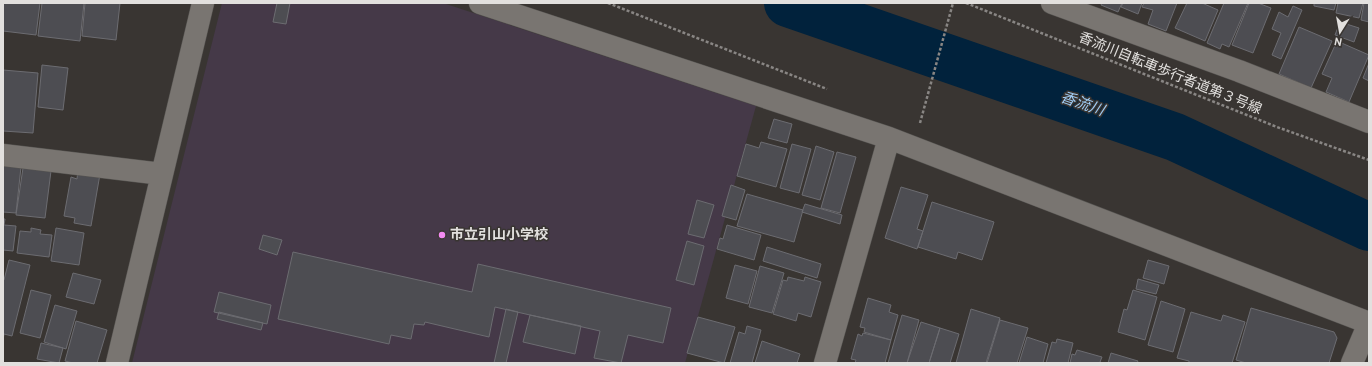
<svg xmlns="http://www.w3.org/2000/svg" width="1372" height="366" viewBox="0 0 1372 366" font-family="Overpass,'Noto Sans JP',sans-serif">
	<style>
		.education { fill: #453948 }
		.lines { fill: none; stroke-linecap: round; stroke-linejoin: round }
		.river { stroke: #01223c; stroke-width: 48 }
		.building { fill: #4d4d52; stroke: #6c6c71 }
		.minor-casing { stroke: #565451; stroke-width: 23 }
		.path { stroke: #898684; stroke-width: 2.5; stroke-dasharray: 3 2; stroke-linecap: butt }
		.minor { stroke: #797571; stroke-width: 22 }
		.poi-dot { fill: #f38af1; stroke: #393532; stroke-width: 1.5 }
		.labels { text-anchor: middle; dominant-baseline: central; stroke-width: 3; stroke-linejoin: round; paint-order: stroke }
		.street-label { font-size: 14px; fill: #e2e0de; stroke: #393532 }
		.poi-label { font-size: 14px; font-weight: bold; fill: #e2e0de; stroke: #393532; text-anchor: start }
		.water-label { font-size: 15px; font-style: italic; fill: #9fccf4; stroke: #393532 }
	</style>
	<rect width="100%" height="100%" fill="#393532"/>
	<path class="education" d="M222,3H443L756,106L685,363H132Z"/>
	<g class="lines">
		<path class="river" d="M788,3L1175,137L1369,227"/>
	</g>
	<path class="building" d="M3,3H40L36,35L3,31Z
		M42,3H84L80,41L38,36Z
		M85,3H120L116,40L82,36Z
		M277,3H290L286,24L273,22Z
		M1102,3H1122L1118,12L1101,5Z
		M1123,3H1142L1138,14L1121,7Z
		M1144,3H1177L1166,31L1148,24L1153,10L1142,7Z
		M1187,3H1202L1218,10L1205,41L1175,28Z
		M1224,3H1248L1229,47L1222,44L1220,49L1207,43Z
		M1249,3H1258L1271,8L1253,53L1232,45Z
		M1314,3H1336L1334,10L1314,6Z
		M1338,3H1363L1359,18L1336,13Z
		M1364,3H1369V22L1361,20Z
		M1293,6L1302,10L1281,59L1272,55L1281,33L1272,29L1279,12L1288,17Z
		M1340,22L1359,28L1354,42L1335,35Z
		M1299,27L1332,41L1311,88L1279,74Z
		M1337,41L1369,55L1349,102L1326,92L1332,78L1322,74Z
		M1369,63V81L1363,78Z
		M42,65L68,68L63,110L38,107Z
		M3,70L38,73L33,133L3,131Z
		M774,119L792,124L787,143L768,138Z
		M761,142L787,149L776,187L737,176L746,144L759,148Z
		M792,144L811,149L799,193L780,188Z
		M816,146L834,152L820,200L802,195Z
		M837,152L856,157L840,213L821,208Z
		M3,165L21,167L16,213L3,212Z
		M23,168L51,171L45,218L16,215Z
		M78,170L100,174L91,226L74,223L75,218L64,216L71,177L77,179Z
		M731,185L745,190L736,220L722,216Z
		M901,187L928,195L917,229L923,231L917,249L885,238Z
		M747,194L803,210L794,242L737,226Z
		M697,200L714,205L704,238L688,234Z
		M932,202L994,222L982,260L958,252L956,259L918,247Z
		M805,204L842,215L840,224L802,212Z
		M3,219H5L4,225L16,226L13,251L3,250Z
		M727,225L761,235L754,260L717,249L720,238L723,239Z
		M31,228L41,230L40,234L52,235L49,257L17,253L20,231L31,232Z
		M56,228L84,233L79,265L51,261Z
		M263,235L282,240L277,255L259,249Z
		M687,241L704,246L694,285L676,280Z
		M767,247L821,264L817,278L763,261Z
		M293,252L472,292L478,264L671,308L663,343L628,335L621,363L594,358L600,331L495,307L489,337L425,322L424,325L414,324L411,339L391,335L389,344L278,319Z
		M9,260L30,265L12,336L4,334L3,340V280H4Z
		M1148,260L1169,266L1164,284L1143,278Z
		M735,265L757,271L748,304L726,298Z
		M760,266L784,273L772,313L749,307Z
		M73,273L101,280L94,304L66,297Z
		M788,277L804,281L805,277L821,282L811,317L798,313L796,321L773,314L783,280L787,281Z
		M1138,279L1159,285L1156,294L1136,289Z
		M31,290L51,295L40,338L20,333Z
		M1133,290L1157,297L1145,340L1118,332L1124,309L1127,310Z
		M219,292L271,305L267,324L214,312Z
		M868,298L891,305L889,312L898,315L891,340L864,332L865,328L860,327Z
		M1161,301L1185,309L1173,352L1148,345Z
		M55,305L77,311L66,349L44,342Z
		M1251,308L1334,332L1337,338L1329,363H1246L1236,360Z
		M506,309L518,312L506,363H494Z
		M971,309L1000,318L986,363H956Z
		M219,312L263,323L261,330L217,319Z
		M1191,312L1221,321L1223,315L1245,322L1232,363H1189V361L1177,358Z
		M530,315L581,326L575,354L523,342Z
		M902,315L919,320L907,363H888Z
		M698,317L735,327L724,363L687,353Z
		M1000,320L1028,328L1017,363H987Z
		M76,321L107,330L97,363H73L65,361Z
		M921,322L940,328L929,363H907Z
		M747,326L761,330L752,363H730L739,332L745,334Z
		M940,328L959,334L950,363H929Z
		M863,333L891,340L885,363H855L856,360L851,359L858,334L862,336Z
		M1027,337L1048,344L1043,363H1019Z
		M1057,339L1073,343L1068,363H1046L1052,342L1056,343Z
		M762,341L800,354L797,363H755Z
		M41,343L63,348L59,363L37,359Z
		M1077,350L1102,357L1100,362L1103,363H1070L1072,354L1075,355Z
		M1111,353L1138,361L1137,363H1108Z"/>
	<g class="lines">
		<defs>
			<path id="minor" d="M480,3L889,138L1369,323
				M1052,3L1239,71L1369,122
				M3,155L162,174
				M117,363L203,3
				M825,363L889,138
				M1352,363L1369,323"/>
		</defs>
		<use href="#minor" class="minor-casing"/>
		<path class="path" d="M608,3L827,89
			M966,3L1277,127L1369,160
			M920,123L953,3"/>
		<use href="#minor" class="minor"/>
	</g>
	<circle class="poi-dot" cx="442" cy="235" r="4"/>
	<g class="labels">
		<g class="street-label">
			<text transform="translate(1170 74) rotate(22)">香流川自転車歩行者道第３号線</text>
		</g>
		<g class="poi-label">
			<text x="450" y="235">市立引山小学校</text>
		</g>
		<g class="water-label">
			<text transform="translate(1082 105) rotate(19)">香流川</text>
		</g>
	</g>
	<rect width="1372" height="366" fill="none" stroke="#e2e0de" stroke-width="8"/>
	<g transform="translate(1340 32) rotate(191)" stroke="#393532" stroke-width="3" paint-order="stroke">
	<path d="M0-3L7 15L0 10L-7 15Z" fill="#e2e0de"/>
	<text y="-6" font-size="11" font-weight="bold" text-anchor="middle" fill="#e2e0de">N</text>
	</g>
</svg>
